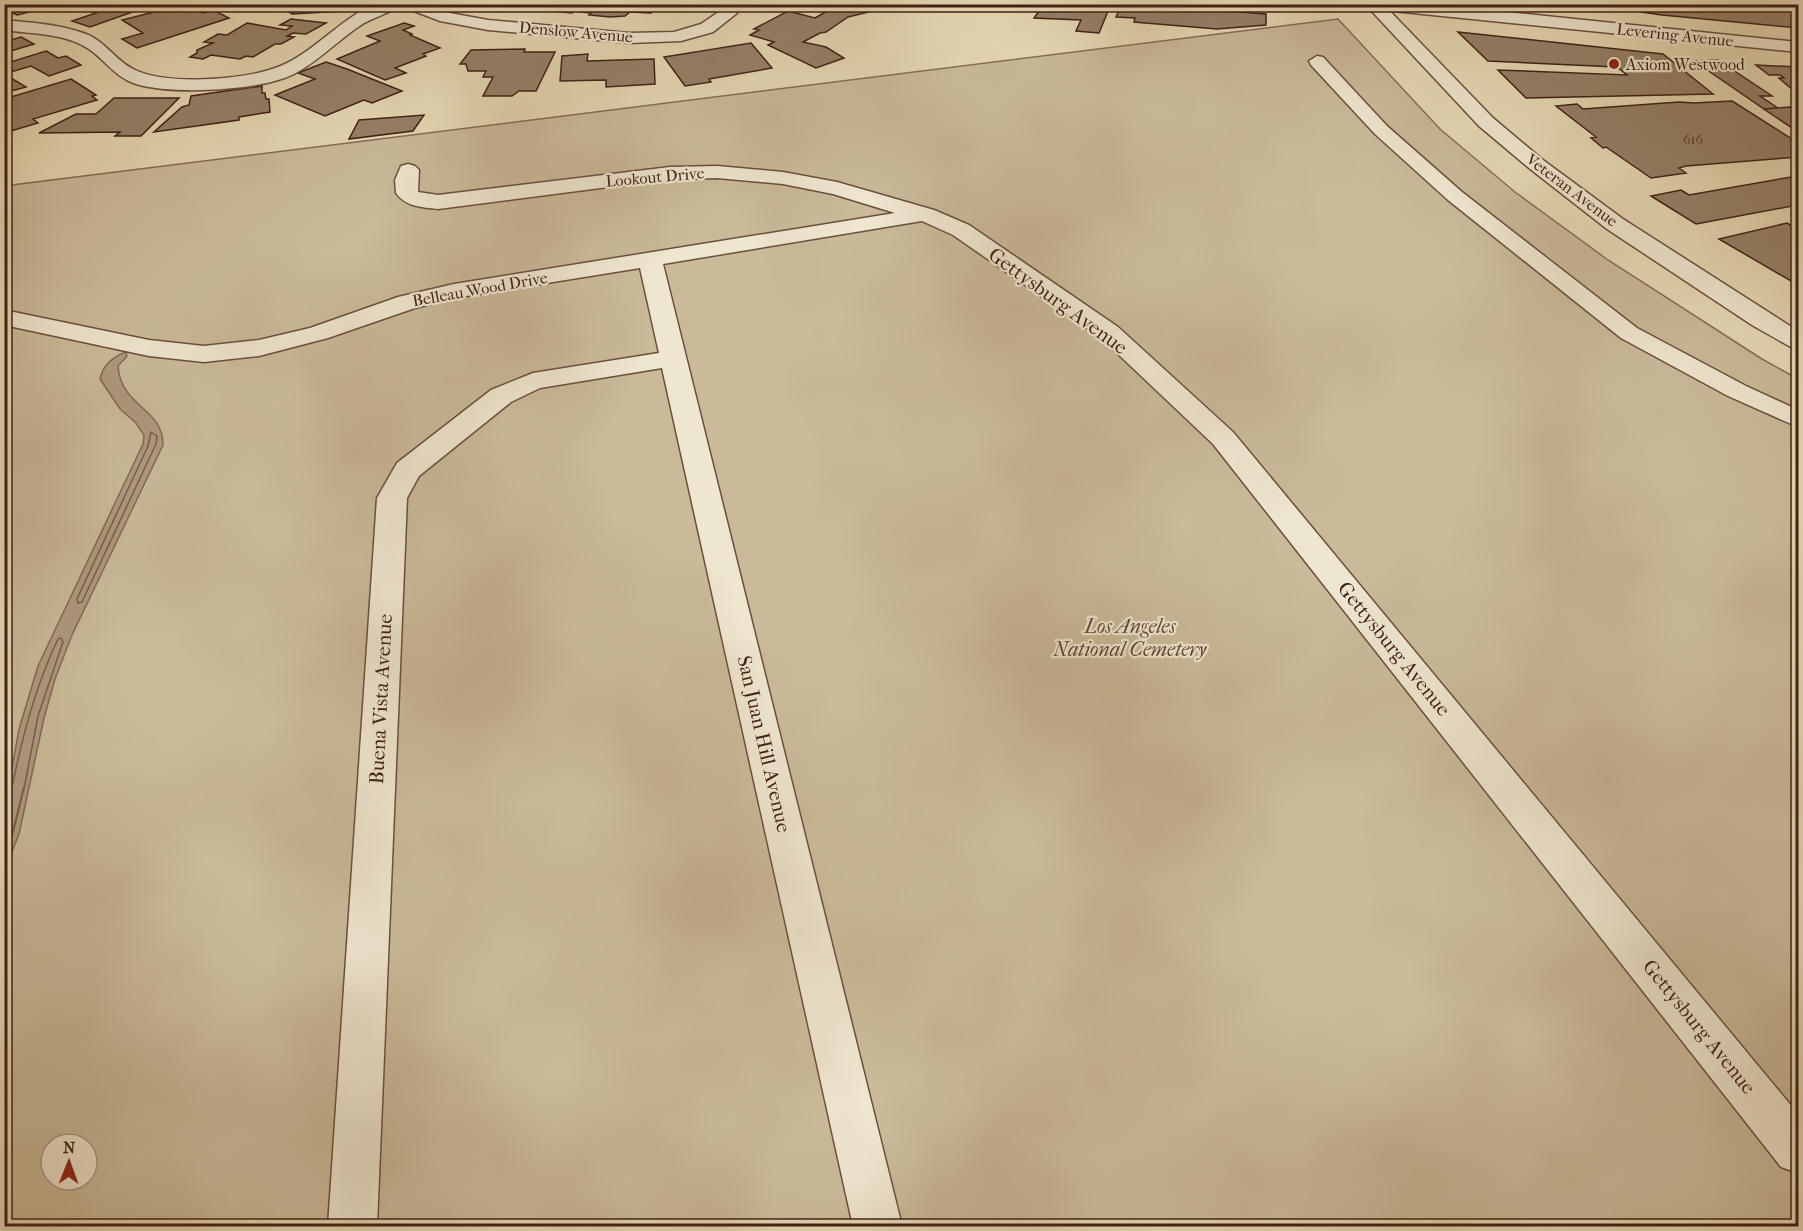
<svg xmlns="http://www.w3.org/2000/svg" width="1803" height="1231" viewBox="0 0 1803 1231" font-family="'IM FELL French Canon',serif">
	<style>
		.green { fill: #caba9a; stroke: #856e58; stroke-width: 1.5; fill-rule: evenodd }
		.water { fill: #ae9a7f; stroke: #826a55; stroke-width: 1.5 }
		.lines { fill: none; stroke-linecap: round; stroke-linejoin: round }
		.shore-far1 { stroke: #775e4a; stroke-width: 1.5 }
		.shore { stroke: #775e4a; stroke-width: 2 }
		.building { fill: #968169; stroke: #402116; stroke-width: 1.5 }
		.service-casing { stroke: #6a4f3e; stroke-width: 3 }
		.minor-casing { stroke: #6a4f3e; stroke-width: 3 }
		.tertiary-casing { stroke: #6a4f3e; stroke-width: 3 }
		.service { fill: #efe6cf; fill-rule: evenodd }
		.minor { fill: #efe6cf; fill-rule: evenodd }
		.tertiary { fill: #efe6cf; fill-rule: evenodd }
		.poi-dot { fill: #8f2418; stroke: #efe6cf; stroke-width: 2 }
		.labels { text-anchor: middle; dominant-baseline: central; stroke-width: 4.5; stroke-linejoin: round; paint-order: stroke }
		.far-number-label { font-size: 14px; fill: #56392b }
		.far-street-label { font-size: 16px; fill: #402116; stroke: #efe6cf }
		.far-poi-label { font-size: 16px; fill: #402116; stroke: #efe6cf; text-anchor: start }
		.street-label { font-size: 20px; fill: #402116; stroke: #efe6cf }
		.park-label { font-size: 20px; font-style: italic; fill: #624737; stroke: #efe6cf }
	</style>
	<rect width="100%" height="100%" fill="#e6d9b5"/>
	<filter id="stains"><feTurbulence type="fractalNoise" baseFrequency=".00333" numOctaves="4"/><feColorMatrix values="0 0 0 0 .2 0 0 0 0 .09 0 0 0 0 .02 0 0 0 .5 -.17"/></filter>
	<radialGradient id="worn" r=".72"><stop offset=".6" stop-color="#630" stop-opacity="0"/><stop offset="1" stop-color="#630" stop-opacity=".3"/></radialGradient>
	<path class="green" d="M1338,19L1440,129L1515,192L1608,260L1762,359L1798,379V1226H5L4,186ZM51,1144H87V1180H51Z"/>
	<path class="water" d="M126,352L127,356L118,366C121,408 163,407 163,445L72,635L55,679L44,718L19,834L5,869V791L12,768L19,729L38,666L143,444L144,435L136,423L120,409L100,379C103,365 112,357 126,352Z"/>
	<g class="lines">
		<path class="shore-far1" d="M151,432L157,436L156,444L82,602L78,603L77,599L148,446Z
			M4,788L10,787L13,783C23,733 36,685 58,639L61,638L63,642L38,716L24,789"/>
		<path class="shore" d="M4,788L7,787
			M4,853L13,832L24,787"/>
	</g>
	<path class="building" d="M19,4H52L55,6L17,15L4,9Z
		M89,4H155L90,27L72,21L96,13L92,12L101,9Z
		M186,4L203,13L213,10L229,18L137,48L122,39L143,33L122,20Z
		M298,4H348L344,11L292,14L289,12L294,11Z
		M556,4H659L651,13L630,12L625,16L610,17L589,15L591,13L580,12L583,9L577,8L572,13L549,11Z
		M851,4H873L881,9L848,17L826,32L820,33L803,42L826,47L844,58L816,68L768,45L774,42L750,35L759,30L754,29L788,11L815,18L829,10Z
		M1044,4H1111L1099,33L1076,31L1081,20L1034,18Z
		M1122,4H1164V6L1266,14V25L1217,29L1134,22L1135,18L1116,17Z
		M1630,4H1796L1794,5L1798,8V28L1662,15L1641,12Z
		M291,19L326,23L306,34L293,33L287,36L294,37L281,44H275L253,57L246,56L240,59L211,55L203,59L190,57L197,53V50L213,43L204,42L218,34L227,35L247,23L286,30L292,26L280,25Z
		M404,23L414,26L403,30L412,34L410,35L440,48L423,54L426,56L395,68L406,73L385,80L337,59L380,41L367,36Z
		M1458,32L1663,54L1713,94L1526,98L1498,70L1627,75L1617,67L1488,61Z
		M21,37L34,44L4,53V42Z
		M751,43L772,68L709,79L711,82L685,86L664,57Z
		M525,49L524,52H555L536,91H519L512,96H483L493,77H483L486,71H468L466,64H460L471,50Z
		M46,51L58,58L66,56L81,65L49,76L31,66L4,74V64Z
		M588,54L587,61L654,59L655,84L606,87V80L560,81L562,56Z
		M1718,60L1772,96H1760L1778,108L1764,109L1694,61Z
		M326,62L347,69L402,91L372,103L364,100L325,116L275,95L315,79L298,73Z
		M1756,65L1798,67V90H1793L1779,78H1784L1780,75H1769Z
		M4,74L26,87L4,93Z
		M71,79L96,95L92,96L97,100L33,119L38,123L4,133V99Z
		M262,86V93H265L266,99H269L270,112L239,117V120L154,132L182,107L189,105L191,96Z
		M114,98H179L141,136H115L120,132L39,133L76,114H96Z
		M1732,101L1795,141H1791L1798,146V157L1686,166L1679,168L1686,173L1651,178L1606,147L1603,148L1591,138L1596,137L1556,106L1577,104L1583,109L1679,102L1694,103Z
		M1790,107L1798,113V132L1764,109Z
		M424,115L413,131L349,139L359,120Z
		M1791,177L1798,181V205L1696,224L1651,196L1681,190L1689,195Z
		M1787,223L1798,230V279L1791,281L1719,239Z"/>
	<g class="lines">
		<defs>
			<path id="service" d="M1317,56L1323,57L1387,126L1462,192L1637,328L1746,386L1798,410V427L1728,396L1621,338L1448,200L1375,134L1311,65L1309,61Z"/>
			<path id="minor" d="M374,4H401C394,12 371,18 361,25C338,40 319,61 294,74C260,91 173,95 136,84C115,77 106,61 89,49C65,33 32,34 4,30V20C32,23 60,24 86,34C106,42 115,60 133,69C165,86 245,80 278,67C311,55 339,20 374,4Z
				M404,4H429L450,13L488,20L629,33L674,32L701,24L720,11V4H736L737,13L713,32L681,41L629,43L488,30L440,21L406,8Z
				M1365,4H1428L1798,42V52L1373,9Z
				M408,164L415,166L419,170L418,192L438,195L670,167L717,166L783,172L837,182L934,210L969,225L1118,327L1233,432L1798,1114V1173L1781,1167L1213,444L1100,337L953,235L922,221L663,264L902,1226H853L662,368L540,388L511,402L419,476L407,498L377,1226H328L377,498L397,463L491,390L533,373L659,353L640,268L454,298L415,308L328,338L259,356L204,362L149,356L4,325V310L149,340L204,346L259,340L310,328L398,297L454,284L895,213L833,194L783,184L717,178L670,179L438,209C422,207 406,207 396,193L395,180L401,166Z"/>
			<path id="tertiary" d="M1365,4H1383L1493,118L1543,160L1623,219L1798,331V349L1789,346L1752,325L1607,229L1529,168L1479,126Z"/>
		</defs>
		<use href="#service" class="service-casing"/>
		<use href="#minor" class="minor-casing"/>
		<use href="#tertiary" class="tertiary-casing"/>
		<use href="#service" class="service"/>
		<use href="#minor" class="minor"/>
		<use href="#tertiary" class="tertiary"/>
	</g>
	<circle class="poi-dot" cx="1614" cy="64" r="6"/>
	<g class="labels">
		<g class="far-number-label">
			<text x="1693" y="139">616</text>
		</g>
		<g class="far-street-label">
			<text transform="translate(576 32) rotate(5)">Denslow Avenue</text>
			<text transform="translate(1675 35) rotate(6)">Levering Avenue</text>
			<text transform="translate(655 177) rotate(-5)">Lookout Drive</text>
			<text transform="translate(1572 190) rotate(37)">Veteran Avenue</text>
			<text transform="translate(480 289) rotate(-10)">Belleau Wood Drive</text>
		</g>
		<g class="far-poi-label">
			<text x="1626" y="64">Axiom Westwood</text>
		</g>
		<g class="street-label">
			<text transform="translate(1058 301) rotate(36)">Gettysburg Avenue</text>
			<text transform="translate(1394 649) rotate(51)">Gettysburg Avenue</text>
			<text transform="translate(381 699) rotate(-87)">Buena Vista Avenue</text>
			<text transform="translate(764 744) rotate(77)">San Juan Hill Avenue</text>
			<text transform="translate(1699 1027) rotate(51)">Gettysburg Avenue</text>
		</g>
		<g class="park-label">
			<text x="1130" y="626">Los Angeles<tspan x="1130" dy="23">National Cemetery</tspan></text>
		</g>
	</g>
	<rect width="1803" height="1231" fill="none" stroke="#e6d9b5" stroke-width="24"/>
	<rect x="6" y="6" width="1791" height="1219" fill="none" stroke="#402116" stroke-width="3"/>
	<rect x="12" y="12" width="1779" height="1207" fill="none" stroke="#402116" stroke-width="1.5"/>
	<g transform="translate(69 1162) rotate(1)"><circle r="28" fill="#efe6cf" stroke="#a99785" stroke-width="1.5"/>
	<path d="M0-4.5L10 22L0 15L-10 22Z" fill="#8f2418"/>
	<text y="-9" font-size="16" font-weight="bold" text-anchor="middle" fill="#402116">N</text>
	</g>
	<rect width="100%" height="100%" filter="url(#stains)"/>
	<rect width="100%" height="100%" fill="url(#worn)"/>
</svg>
